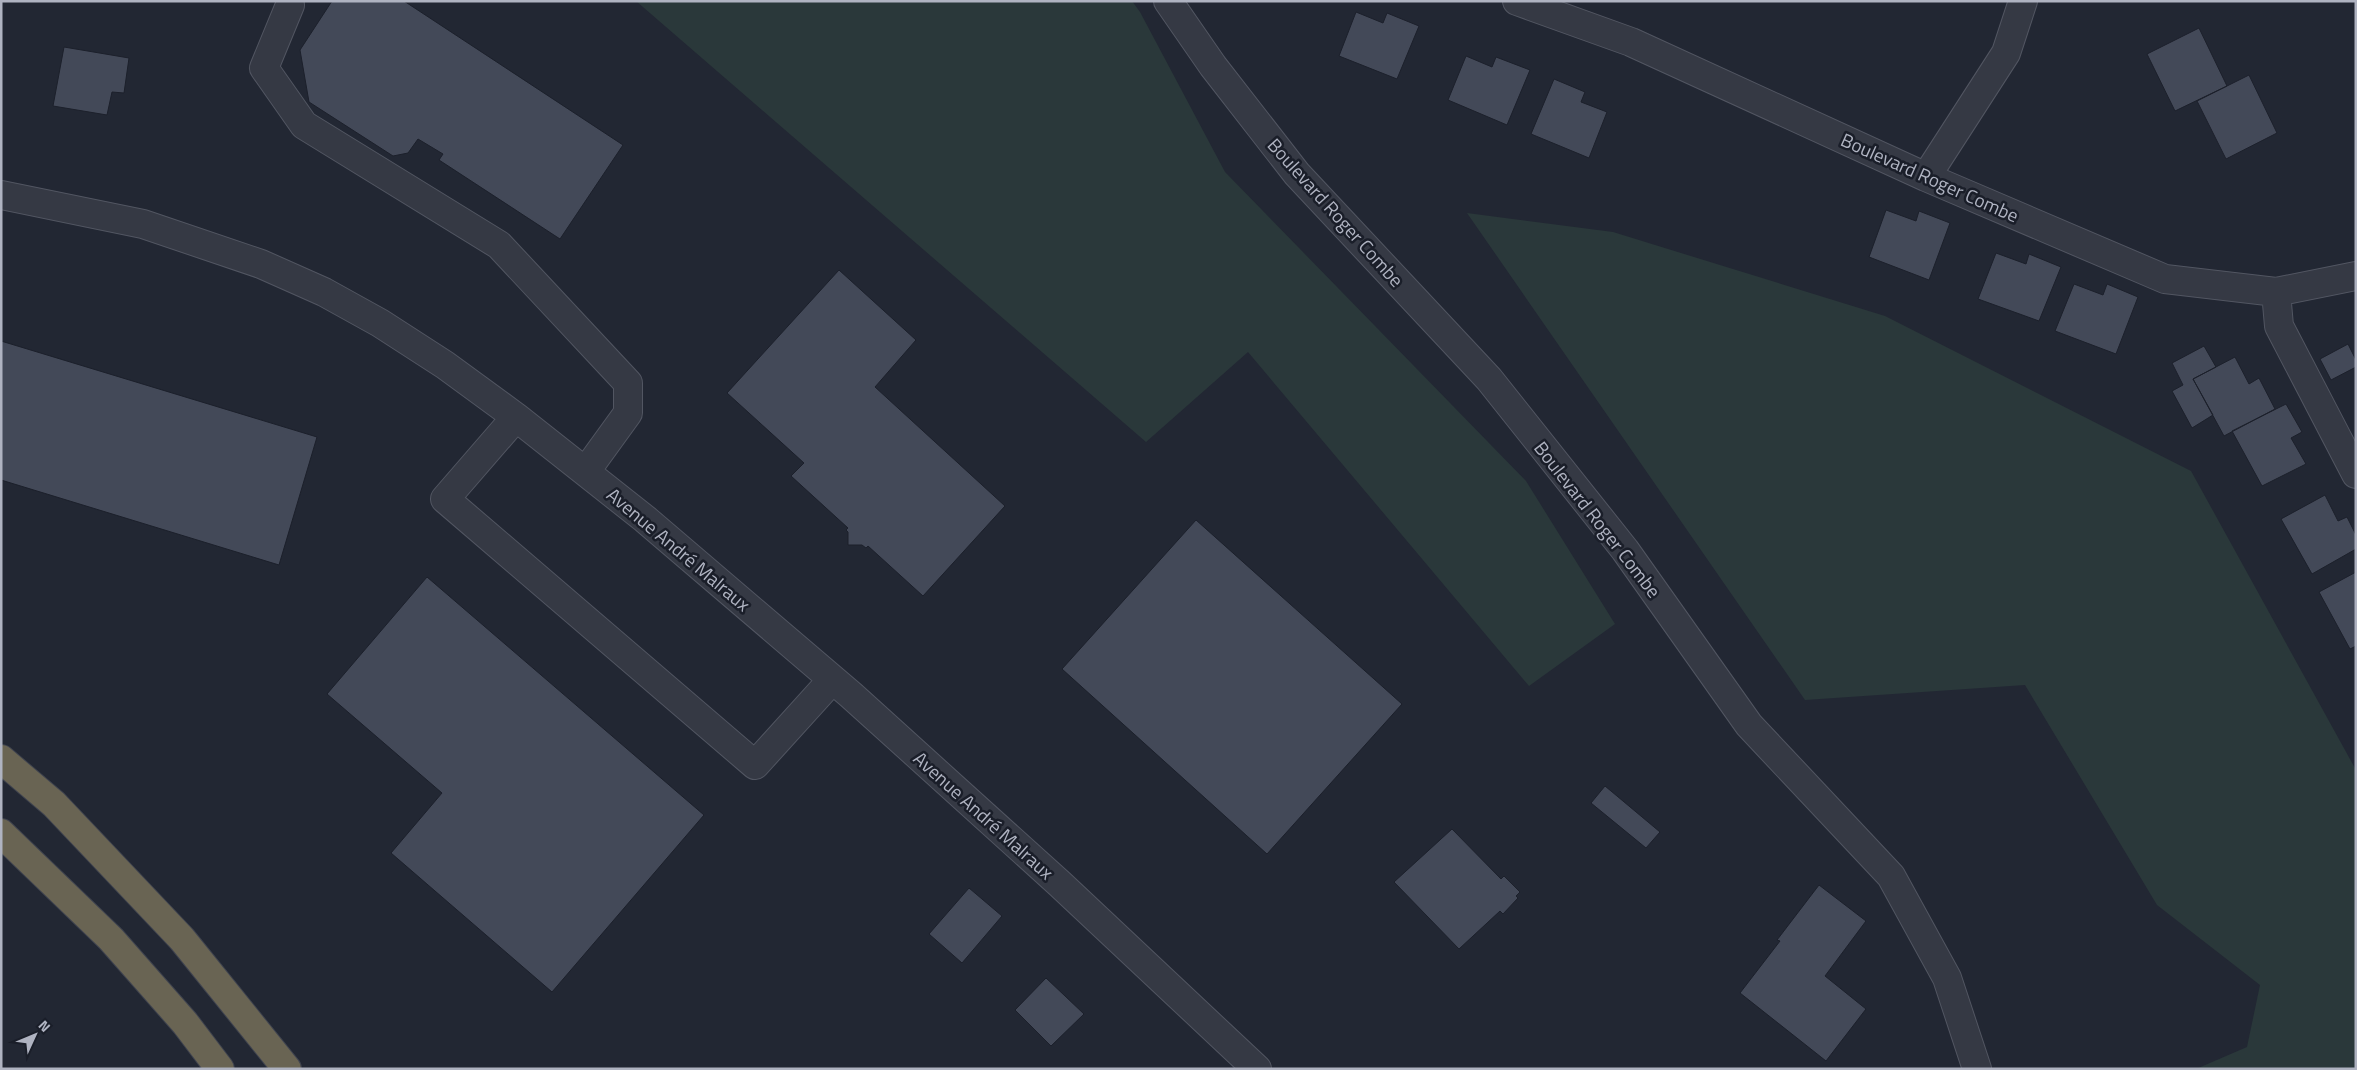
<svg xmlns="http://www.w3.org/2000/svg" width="2357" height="1070" viewBox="0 0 2357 1070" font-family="'Titillium Web',sans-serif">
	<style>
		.green { fill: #2a383a }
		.building { fill: #434958; stroke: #1c202b }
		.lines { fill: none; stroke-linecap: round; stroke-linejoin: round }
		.minor-casing { stroke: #525662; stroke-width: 30 }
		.highway-casing { stroke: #3f434f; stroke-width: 30 }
		.minor { stroke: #353944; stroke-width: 28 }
		.highway { stroke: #696453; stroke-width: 28 }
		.labels { text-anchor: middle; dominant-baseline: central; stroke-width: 5; stroke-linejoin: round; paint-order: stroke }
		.street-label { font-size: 19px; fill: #afb3c1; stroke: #1a1e29 }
	</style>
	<rect width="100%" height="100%" fill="#222733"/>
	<path class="green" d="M636,1H1132L1140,12L1225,172L1526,481L1615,624L1529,686L1248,352L1146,442Z
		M1467,213L1613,232L1885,316L2191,471L2356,770V1069H2196L2247,1047L2260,985L2157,905L2025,685L1805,700Z"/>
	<path class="building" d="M332,1H404L623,145L560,239L439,160L443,154L418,139L408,153L393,156L309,102L300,50Z
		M1356,12L1383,23L1387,13L1419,26L1397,79L1339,56Z
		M2199,28L2227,86L2175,111L2147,54Z
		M64,47L129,58L124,93L112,92L107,115L53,106Z
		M1466,56L1492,67L1496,57L1530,70L1507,125L1448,100Z
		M2249,75L2277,133L2226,159L2197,101Z
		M1554,79L1585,92L1581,102L1607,112L1589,158L1531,134Z
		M1886,210L1916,221L1919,211L1950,223L1929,280L1869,257Z
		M1996,253L2026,264L2029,254L2061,267L2039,321L1978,299Z
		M839,270L916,340L875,387L1005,506L923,596L868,546L866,548L862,545H848V532L846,530L848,528L791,476L804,463L727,393Z
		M2074,284L2103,295L2107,284L2138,297L2116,354L2055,331Z
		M1,341L317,437L279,565L1,480Z
		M2348,344L2356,360V367L2331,380L2320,359Z
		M2204,346L2216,367L2193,379L2213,415L2192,428L2172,391L2183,385L2172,363Z
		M2235,357L2249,384L2259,378L2275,409L2224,436L2193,379Z
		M2286,404L2302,432L2291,438L2306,464L2262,486L2232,431Z
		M2325,495L2338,521L2347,517L2356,535V549L2312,574L2281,519Z
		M1196,520L1402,704L1267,854L1062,669Z
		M2356,572V646L2350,649L2319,592Z
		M427,577L704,815L552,992L391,853L442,793L327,694Z
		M1605,786L1660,832L1646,848L1591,803Z
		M1452,829L1501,879L1504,876L1520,892L1516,896L1518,898L1503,914L1500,911L1459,949L1394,882Z
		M1819,885L1866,921L1825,976L1866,1009L1826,1061L1740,993L1780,941L1777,940Z
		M969,888L1002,916L962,963L929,934Z
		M1046,978L1084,1014L1051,1046L1015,1010Z"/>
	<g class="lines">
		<defs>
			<path id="minor" d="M1168,1L1213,66L1297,174L1489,379L1625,550L1749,725L1891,876L1947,978L1977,1069
				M1517,1L1631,42L1926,177L2165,279L2276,292L2356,276
				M290,5L264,68L304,125L499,245L628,383V413L586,471
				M1926,177L2006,53L2023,1
				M1,195L143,224L261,264L324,292L380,323L445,365L516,417L645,519L851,695L1060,884L1257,1069
				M2276,292L2279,326L2356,474
				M516,417L445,499L755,765L832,680"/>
			<path id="highway" d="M1,759L54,804L182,939L287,1069
				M1,833L111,939L185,1023L220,1069"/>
		</defs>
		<use href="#minor" class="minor-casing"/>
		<use href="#highway" class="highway-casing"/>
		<use href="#minor" class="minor"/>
		<use href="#highway" class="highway"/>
	</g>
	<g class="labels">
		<g class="street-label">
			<text transform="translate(1930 177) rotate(24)">Boulevard Roger Combe</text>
			<text transform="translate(1336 212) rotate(48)">Boulevard Roger Combe</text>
			<text transform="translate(1598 519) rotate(52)">Boulevard Roger Combe</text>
			<text transform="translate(679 549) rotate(40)">Avenue André Malraux</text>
			<text transform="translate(984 815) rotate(42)">Avenue André Malraux</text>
		</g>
	</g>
	<rect width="2357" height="1070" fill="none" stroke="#afb3c1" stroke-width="5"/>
	<g transform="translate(35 1035) rotate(46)" stroke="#1a1e29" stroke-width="4" paint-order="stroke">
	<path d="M0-4L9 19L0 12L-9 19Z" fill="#afb3c1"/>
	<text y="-8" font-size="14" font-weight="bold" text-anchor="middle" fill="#afb3c1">N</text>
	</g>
</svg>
